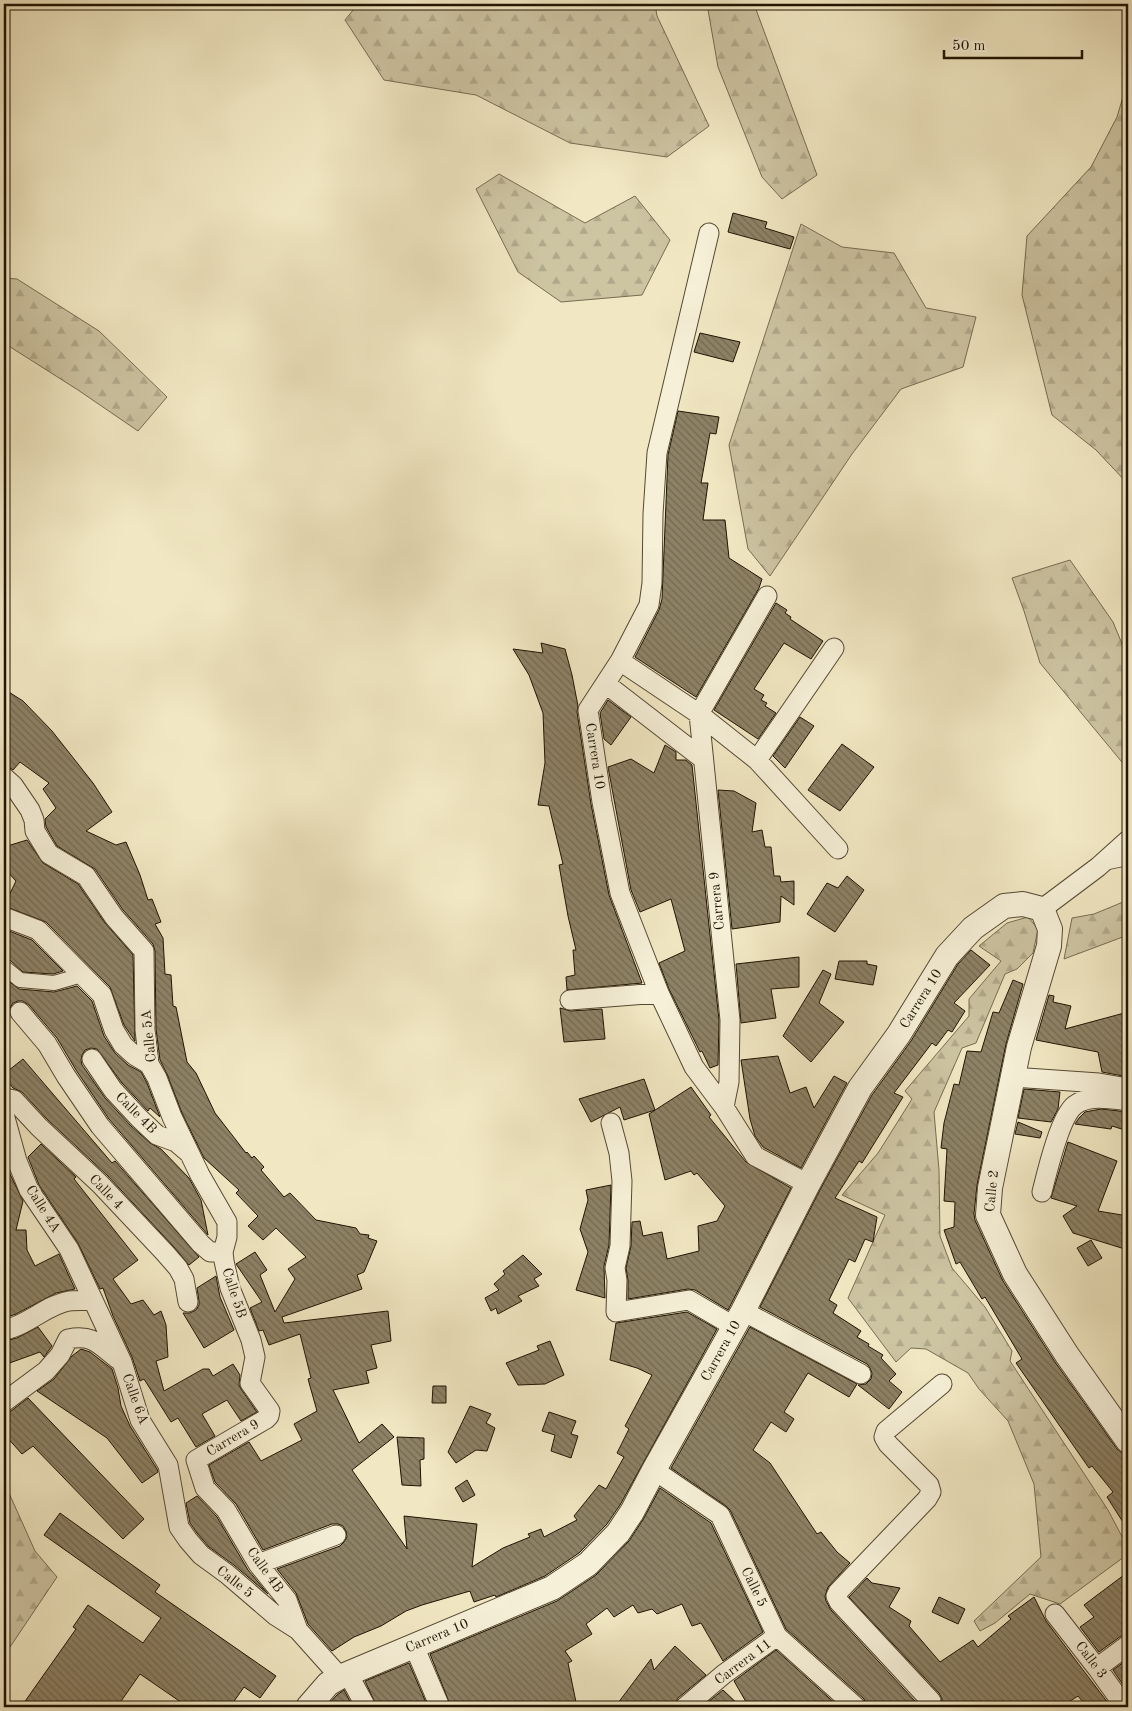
<svg xmlns="http://www.w3.org/2000/svg" width="1132" height="1711" viewBox="0 0 1132 1711" font-family="'Old Standard TT',serif">
	<style>
		.forest { fill: url(#forest-firs); stroke: #766c52 }
		.building { fill: url(#building-back-hatch); stroke: #201302 }
		.lines { fill: none; stroke-linecap: round; stroke-linejoin: round }
		.service-casing { stroke: #544832; stroke-width: 12 }
		.pedestrian-casing { stroke: #544832; stroke-width: 16 }
		.minor-casing { stroke: #544832; stroke-width: 21 }
		.tertiary-casing { stroke: #544832; stroke-width: 26 }
		.service { stroke: #f6f0d8; stroke-width: 10 }
		.pedestrian { stroke: #f6f0d8; stroke-width: 14 }
		.minor { stroke: #f6f0d8; stroke-width: 19 }
		.tertiary { stroke: #f6f0d8; stroke-width: 24 }
		.labels { text-anchor: middle; dominant-baseline: central; stroke-width: 4.5; stroke-linejoin: round; paint-order: stroke }
		.street-label { font-size: 14px; fill: #201302; stroke: #f6f0d8 }
	</style>
	<defs>
		<pattern id="forest-firs" width="22" height="20" patternUnits="userSpaceOnUse" patternTransform="scale(1.25)"><rect width="22" height="20" fill="#cdc4a2"/><path d="M5 1l3.5 6h-7zM16 11l3.5 6h-7z" fill="#b0a88a"/></pattern>
		<pattern id="building-back-hatch" width="6" height="6" patternUnits="userSpaceOnUse" patternTransform="scale(1.25)"><rect width="6" height="6" fill="#8d8266"/><path d="M-1 5l2 2M0 0l6 6M5-1l2 2" fill="none" stroke="#736952"/></pattern>
	</defs>
	<rect width="100%" height="100%" fill="#f1e8c3"/>
	<filter id="stains"><feTurbulence type="fractalNoise" baseFrequency=".004" numOctaves="4"/><feColorMatrix values="0 0 0 0 .2 0 0 0 0 .09 0 0 0 0 .02 0 0 0 .5 -.17"/></filter>
	<radialGradient id="worn" r=".72"><stop offset=".6" stop-color="#630" stop-opacity="0"/><stop offset="1" stop-color="#630" stop-opacity=".3"/></radialGradient>
	<path class="forest" d="M358,4H655L657,16L709,126L667,157L570,143L476,95L384,80L345,20Z
		M707,4H754L817,175L782,199L762,177L718,67Z
		M1128,80V484L1096,450L1052,415L1022,295L1027,236L1091,167L1117,117Z
		M499,174L585,223L635,196L670,240L642,295L561,302L518,272L476,189Z
		M801,224L842,247L894,253L926,308L976,317L963,367L901,389L852,454L770,576L748,549L729,445Z
		M4,278L17,279L99,331L167,397L138,431L78,390L4,343Z
		M1070,560L1113,622L1128,658V765L1126,767L1040,663L1024,611L1012,578Z
		M1128,900V935L1064,959L1072,918L1094,914Z
		M1028,917L1038,929L1033,953L1017,969L1005,974L976,1043L962,1048L934,1112L939,1170L940,1236L952,1268L985,1307L1012,1351L1010,1361L1108,1510L1128,1548V1554L1060,1604L1030,1594L995,1623L980,1631L974,1621L1041,1557L1034,1484L1008,1421L979,1389L968,1373L926,1349L911,1348L896,1362L848,1298L885,1215L842,1195L878,1153L912,1099L905,1091L969,1016V999L1001,961L979,946L1007,923Z
		M4,1482L35,1551L57,1577L4,1656Z"/>
	<path class="building" d="M733,213L767,222L765,228L794,237L790,249L728,232Z
		M700,333L740,342L733,362L694,352Z
		M678,411L719,417L716,434L710,433L701,483H708L703,520H725L729,558L762,579L759,588L696,697L635,657L659,610L662,599L668,455Z
		M776,603L787,610L785,613L791,617L790,619L823,641L811,659L784,643L754,689L764,695L761,700L767,703L765,706L776,713L758,739L714,710Z
		M541,643L565,649L572,675L578,706L577,712L591,804L609,895L642,983L567,990L566,977L575,975L573,950H576L568,916L559,865L563,864L549,806L538,805L545,763L543,713L529,675L513,649L543,653Z
		M4,689L23,701L52,731L93,783L112,812L86,831L116,845L126,842L140,875L148,900L152,899L161,922L155,924L163,938L165,974L171,975L173,1006L176,1007L187,1062L196,1073L215,1113L246,1153L247,1152L252,1158L254,1156L264,1167L261,1170L284,1197L290,1193L316,1220L356,1228L360,1234L369,1235L368,1238L377,1241L364,1272L357,1275L362,1289L282,1317L284,1323L388,1311L391,1341L371,1345L377,1368L366,1371L369,1383L333,1390L359,1443L382,1424L394,1437L352,1470L407,1549L404,1516L477,1524L472,1567L503,1548L530,1537L528,1534L541,1529L544,1537L577,1520L574,1516L599,1485L606,1489L624,1457L617,1453L629,1429L625,1426L652,1375L637,1368L610,1360L616,1323L687,1312L717,1329L620,1505L607,1524L579,1553L545,1576L496,1597L495,1595L474,1602L470,1591L422,1605L406,1611L381,1626L354,1637L332,1651L308,1624L296,1593L277,1569L340,1546L344,1542L347,1537L346,1531L343,1526L338,1524H332L263,1550L236,1504L215,1482L209,1465L249,1442L261,1461L302,1440L294,1424L317,1411L308,1379L311,1378L300,1334L269,1345L263,1330L259,1331L250,1308L262,1302L236,1264L255,1252L267,1270L260,1275L275,1312L295,1279L288,1269L306,1257L276,1228L263,1240L248,1226L258,1216L236,1193L239,1190L204,1158L182,1113L167,1074L160,1060L156,1029L155,951L153,944L123,910L95,869L57,846L46,827L45,819L56,808L43,789L49,783L20,762L13,770L4,764Z
		M608,700L631,717L611,745L604,739L600,713Z
		M800,717L814,726L785,768L773,756Z
		M842,744L874,767L840,811L808,790Z
		M665,745L676,752V760H686L692,765L719,1020L718,1065L710,1068L702,1051L700,1052L669,989L659,963L685,951L671,899L640,912L631,890L608,767L631,759L654,773Z
		M718,790L734,791L756,803L752,832L762,830L765,847H771L774,876H780L781,882L794,881V905L781,896L780,922L732,929Z
		M27,840L43,863L78,884L105,923L133,955L135,1041L124,1025L110,987L46,922L4,906L16,881L4,868V847Z
		M847,876L864,890L835,932L807,914L827,883L838,888Z
		M4,929L32,940L63,971L53,974L23,972L10,960L4,958Z
		M971,950L990,965L954,1003L965,1011L952,1032L948,1030L936,1046L932,1043L894,1093L903,1097L862,1163L859,1161L835,1198L877,1217L873,1242L865,1239L855,1262L849,1259L829,1300L837,1305L833,1313L861,1331L857,1337L869,1344L868,1346L883,1355L881,1358L896,1374L889,1381L902,1392L889,1409L858,1385L866,1384L871,1379L872,1373L870,1368L867,1364L760,1307L820,1190L872,1095L911,1041L958,964Z
		M799,957V987L771,989L776,1018L741,1023L736,964Z
		M839,961H867V964L877,966L873,985L835,979Z
		M823,970L831,974L819,1003L844,1022L811,1062L783,1036Z
		M4,978L19,989L54,992L77,986L92,1001L104,1036L115,1053L128,1065L141,1072L147,1083L160,1117L150,1108L148,1111L122,1083L97,1049L91,1048L85,1050L82,1055L81,1060L82,1065L105,1098L131,1126L150,1143L161,1149L189,1178L201,1200L208,1235L109,1119L76,1070L57,1038L29,1005L23,1001H18L13,1003L10,1008L9,1014L4,1019Z
		M1013,980L1023,984L1006,1044L977,1185L974,1214L975,1220L1003,1281L1055,1362L1117,1449L1122,1453L1128,1455V1530L1107,1497L1113,1492L1092,1466L1089,1468L1016,1363L1022,1359L985,1297L982,1299L960,1262L956,1264L944,1230L954,1227L955,1202L944,1201L947,1149L941,1148L944,1123L954,1084L959,1085L967,1051L981,1052L993,1012L999,1013Z
		M1049,995L1054,996L1053,1002L1071,1006L1065,1029L1128,1012V1077L1102,1072L1098,1052L1036,1040Z
		M560,1008L571,1011L602,1009L605,1039L564,1042Z
		M778,1056L790,1093L806,1087L814,1108L834,1076L847,1083L801,1168L763,1147L755,1136L750,1119L741,1060Z
		M23,1059L112,1163L115,1161L199,1257L189,1265L173,1246L108,1176L47,1119L22,1092L13,1088L4,1077V1074Z
		M644,1079L655,1110L624,1120L620,1107L591,1122L579,1099Z
		M691,1087L711,1115L709,1117L746,1162L791,1188L728,1310L695,1290L688,1289L628,1299V1280L626,1268L631,1246L632,1222L640,1221L643,1236L662,1232L667,1259L699,1251L698,1226L717,1221L725,1206L697,1173L694,1175L691,1171L665,1180L649,1114Z
		M1024,1089L1060,1092L1058,1109L1051,1122L1018,1118Z
		M1101,1109L1128,1112V1131L1112,1126L1111,1129L1075,1124L1079,1118L1085,1112Z
		M1018,1122L1042,1132L1040,1138L1015,1134Z
		M1068,1142L1117,1161L1098,1211L1128,1216V1250L1073,1233L1063,1216L1077,1206L1051,1198Z
		M41,1144L76,1177L74,1179L138,1260L113,1279L131,1304L143,1300L154,1315L161,1311L166,1325L168,1357L156,1361L164,1391L203,1369H209L213,1376L233,1364L240,1375L239,1385L241,1389L257,1412L241,1421L227,1400L202,1414L215,1436L196,1447L178,1418L171,1422L144,1379L140,1381L132,1357L113,1316L103,1288L100,1289L78,1243L39,1185L28,1157Z
		M4,1172H9L23,1201L16,1230H26L27,1250L35,1266L59,1254L75,1289L56,1293L16,1314L4,1318Z
		M611,1185L609,1245L604,1266L605,1298L576,1290L588,1252L580,1229L588,1200L586,1190Z
		M1091,1240L1102,1258L1088,1266L1077,1248Z
		M523,1255L542,1274L534,1279L539,1286L518,1296L522,1301L498,1314L496,1308L491,1311L485,1298L499,1290L494,1284L505,1274L503,1271Z
		M216,1276L220,1297L234,1330L204,1348L183,1313H190L196,1310L199,1305V1301L197,1288Z
		M38,1327L52,1346L44,1357L40,1352L4,1365V1341L17,1338Z
		M750,1327L857,1384L849,1397L808,1373L784,1412L794,1419L786,1432L771,1422L753,1450L770,1463L817,1534L821,1532L837,1552L850,1563L828,1587L825,1596L826,1601L831,1610L915,1701L913,1707H867L864,1699L786,1629L730,1510L726,1506L671,1468Z
		M550,1341L564,1375L545,1384L518,1385L506,1363L539,1350L537,1346Z
		M81,1349L90,1352L112,1369L118,1388L121,1406L130,1426L157,1469L158,1472L142,1483L107,1438L37,1391L54,1379L72,1356Z
		M433,1386H446V1403H432Z
		M28,1398L144,1519L123,1539L33,1446L22,1454L4,1434V1413L11,1411Z
		M470,1406L491,1414L486,1423L495,1428L487,1451L476,1450L456,1463L448,1452Z
		M549,1412L576,1421L571,1434L578,1436L571,1458L551,1451L555,1435L542,1431Z
		M397,1437L424,1438V1459L420,1460L421,1486L402,1485Z
		M467,1480L475,1495L463,1502L455,1488Z
		M660,1488L711,1523L763,1632L723,1661L701,1623L692,1626L682,1604L657,1614L652,1609L638,1613L633,1605L614,1617L607,1608L586,1624L592,1634L565,1651L572,1661L568,1663L577,1707H451L430,1654L557,1601L596,1575L629,1541L644,1518Z
		M197,1496L217,1517L248,1570L268,1594L234,1565L209,1547L197,1533L190,1523L186,1503Z
		M60,1513L160,1585L155,1592L276,1676L260,1698L244,1687L230,1707H188L140,1674L117,1707H21L76,1629L73,1627L88,1605L143,1643L161,1618L44,1535Z
		M1128,1572V1634L1121,1636L1099,1652L1080,1627L1094,1617L1084,1605Z
		M867,1578L872,1583L900,1588L889,1607L911,1621L909,1626L940,1662L973,1640L978,1647L1011,1619L1008,1616L1034,1597L1046,1621L1111,1707H1087L1078,1696L1061,1707H940L942,1699L939,1693L849,1597Z
		M939,1597L965,1609L958,1624L932,1612Z
		M675,1646L706,1675L678,1698L673,1707H615L651,1659L654,1670Z
		M776,1650L839,1707H749L734,1681Z
		M1128,1659V1692L1113,1670Z
		M409,1663L428,1707H377L365,1681Z
		M344,1690L353,1707H326L337,1695Z
		M723,1690L741,1707H704L703,1706Z"/>
	<g class="lines">
		<defs>
			<path id="service" d="M1104,865L1128,860"/>
			<path id="pedestrian" d="M4,967L20,980L54,983L82,975"/>
			<path id="minor" d="M709,233L657,453L653,514L652,583L649,605L620,661L588,710L602,802L620,893L659,993L694,1067L724,1107
				M767,596L699,714L730,1020L729,1082L724,1107L755,1156L808,1184
				M620,661L699,714L757,760L838,849
				M606,684L703,759
				M757,760L834,648
				M4,777L13,785L30,810L34,820L35,831L49,854L86,876L114,917L144,951L145,1030L149,1064L157,1078L172,1117L200,1175L227,1222V1237L223,1252L224,1261L230,1288L251,1340L255,1357L250,1383L270,1411L269,1416L266,1419L196,1460L205,1488L226,1510L258,1564L287,1600L298,1630L340,1677
				M1042,909L1098,867L1128,840
				M4,917L38,930L102,995L114,1030L123,1045L134,1055L149,1064
				M570,1000L659,993
				M20,1012L47,1044L66,1076L100,1126L201,1244L210,1252H223
				M92,1059L113,1090L139,1118L157,1135L176,1142L189,1153
				M1013,1077L1099,1083L1128,1088
				M4,1103L5,1098L14,1100L39,1127L100,1184L165,1253L178,1268L184,1279L188,1302
				M4,1114L17,1161L29,1190L69,1249L122,1362L140,1420L168,1465L179,1527L188,1540L201,1555L227,1574L276,1616L298,1630
				M611,1123L619,1153L622,1181L620,1246L615,1268L617,1280L616,1312L689,1300L735,1327
				M1042,1192C1047,1172 1060,1116 1075,1105C1089,1094 1112,1099 1128,1101
				M743,1311L861,1374
				M4,1330C27,1326 46,1305 69,1301C77,1300 86,1301 93,1300
				M4,1402L46,1371L60,1355L68,1339C94,1334 99,1345 119,1360
				M654,1470L720,1515L777,1636L856,1707
				M258,1564L336,1535
				M1055,1614L1097,1668L1125,1707
				M414,1646L440,1707
				M1097,1668L1128,1645
				M348,1674L366,1707
				M685,1707L724,1674L777,1636
				M924,1707L931,1701L839,1602L836,1596L838,1592L927,1499L931,1492L929,1485L888,1444L884,1437L886,1431L942,1384"/>
			<path id="tertiary" d="M308,1707L328,1684L340,1677L552,1588L588,1564L618,1533L632,1512L654,1470L743,1311L808,1184L860,1088L899,1034L947,956L973,928L1004,906L1023,904L1042,909L1050,929L1049,946L1019,1047L990,1188L988,1215L1015,1274L1067,1355L1128,1441"/>
		</defs>
		<use href="#service" class="service-casing"/>
		<use href="#pedestrian" class="pedestrian-casing"/>
		<use href="#minor" class="minor-casing"/>
		<use href="#tertiary" class="tertiary-casing"/>
		<use href="#service" class="service"/>
		<use href="#pedestrian" class="pedestrian"/>
		<use href="#minor" class="minor"/>
		<use href="#tertiary" class="tertiary"/>
	</g>
	<g class="labels">
		<g class="street-label">
			<text transform="translate(595 756) rotate(81)">Carrera 10</text>
			<text transform="translate(717 901) rotate(-96)">Carrera 9</text>
			<text transform="translate(921 999) rotate(-58)">Carrera 10</text>
			<text transform="translate(149 1036) rotate(-96)">Calle 5A</text>
			<text transform="translate(136 1113) rotate(45)">Calle 4B</text>
			<text transform="translate(992 1191) rotate(-84)">Calle 2</text>
			<text transform="translate(106 1192) rotate(46)">Calle 4</text>
			<text transform="translate(43 1209) rotate(58)">Calle 4A</text>
			<text transform="translate(234 1293) rotate(72)">Calle 5B</text>
			<text transform="translate(721 1351) rotate(-61)">Carrera 10</text>
			<text transform="translate(135 1399) rotate(70)">Calle 6A</text>
			<text transform="translate(233 1438) rotate(-31)">Carrera 9</text>
			<text transform="translate(265 1570) rotate(54)">Calle 4B</text>
			<text transform="translate(235 1582) rotate(38)">Calle 5</text>
			<text transform="translate(754 1587) rotate(64)">Calle 5</text>
			<text transform="translate(437 1636) rotate(-23)">Carrera 10</text>
			<text transform="translate(1091 1660) rotate(53)">Calle 3</text>
			<text transform="translate(743 1662) rotate(-37)">Carrera 11</text>
		</g>
	</g>
	<rect width="1132" height="1711" fill="none" stroke="#f1e8c3" stroke-width="20"/>
	<rect x="5" y="5" width="1122" height="1701" fill="none" stroke="#201302" stroke-width="2.5"/>
	<rect x="10" y="10" width="1112" height="1691" fill="none" stroke="#201302"/>
	<path d="M944 50v8h138v-8" fill="none" stroke="#201302" stroke-width="2.5"/>
	<text x="952" y="50" font-size="15" fill="#201302" stroke="#f6f0d8" stroke-width="4" paint-order="stroke">50 m</text>
	<rect width="100%" height="100%" filter="url(#stains)"/>
	<rect width="100%" height="100%" fill="url(#worn)"/>
</svg>
